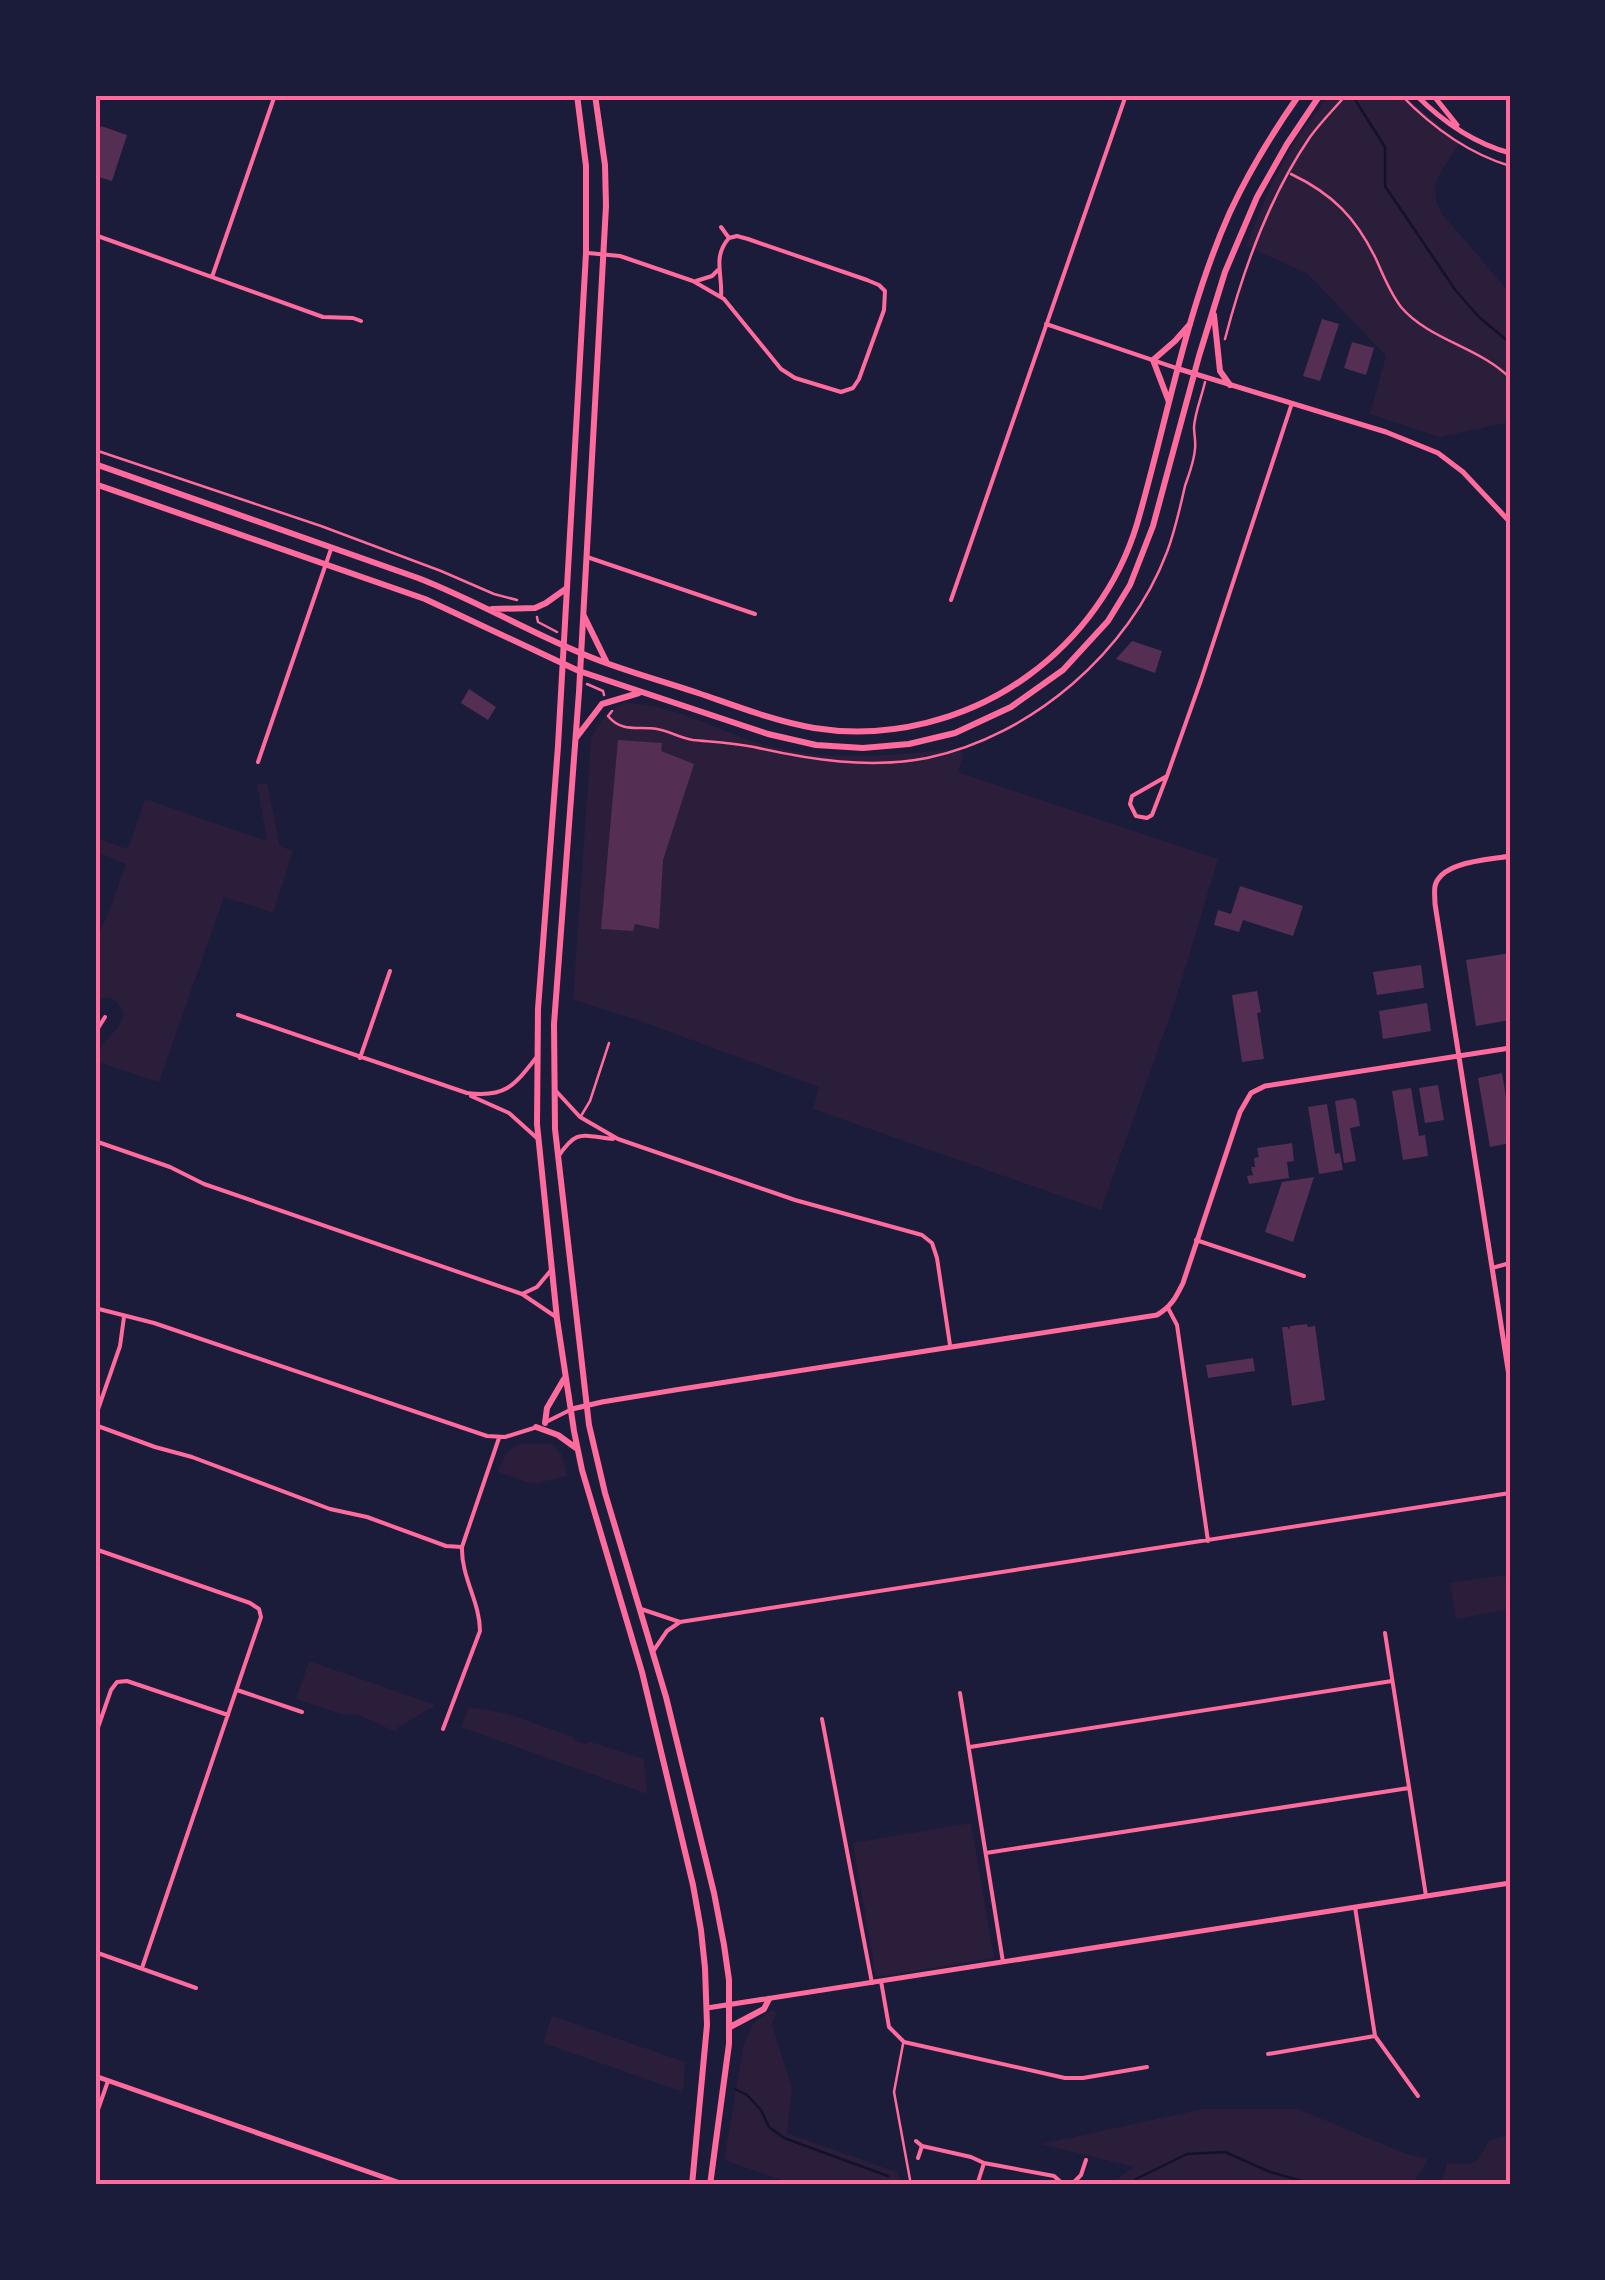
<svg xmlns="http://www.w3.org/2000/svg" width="1605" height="2280" viewBox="0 0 1605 2280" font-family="Merriweather,serif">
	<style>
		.green { fill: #2a1e3b }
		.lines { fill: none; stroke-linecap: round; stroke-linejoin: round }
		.stream { stroke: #12122b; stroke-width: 2.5 }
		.building { fill: #542f53 }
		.path { stroke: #ff6b9d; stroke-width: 2.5 }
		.service { stroke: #ff6b9d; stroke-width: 2.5 }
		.minor { stroke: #ff6b9d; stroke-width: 4 }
		.tertiary { stroke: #ff6b9d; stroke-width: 5 }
		.primary { stroke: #ff6b9d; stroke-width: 6 }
		.neatline { fill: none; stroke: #ff6b9d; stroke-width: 4 }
	</style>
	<rect width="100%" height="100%" fill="#1b1b3a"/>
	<path class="green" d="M1330,95H1404L1460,143C1443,170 1424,185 1443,215L1510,293V422L1440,437L1370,414L1386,356L1308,274L1246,246L1271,185L1297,137Z
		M624,703C671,703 714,729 758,743C824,763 893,756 960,748L963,756L958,772L1218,859L1175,1002L1101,1210L813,1109L819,1087L632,1018L573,1000L591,738C599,723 608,710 624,703Z
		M267,783L280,846L293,851L273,913L224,897L159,1082L95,1061C102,1038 119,1034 124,1013C118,1000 109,994 95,1000V935L99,934L109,912L126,864L95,851V838L128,849L145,799L267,841L257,784Z
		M552,1444L562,1455L567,1476L533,1484L498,1472C509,1440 519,1443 552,1444Z
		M1510,1574V1609L1456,1619L1450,1583Z
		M309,1661L436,1705L397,1728L396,1732L356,1714L344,1715L296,1699Z
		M469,1707L509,1714L573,1737L574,1740L586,1744L591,1742L644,1759L647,1794L461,1727Z
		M971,1823L994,1958L876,1977L853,1843Z
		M771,2010L777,2013L772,2024L792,2089L787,2133L899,2173L901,2185H796L724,2160L743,2046L753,2024Z
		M552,2016L685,2062L683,2092L543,2043Z
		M1203,2109H1298L1404,2153L1427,2159C1426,2169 1416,2174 1414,2185H1216L1196,2181L1184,2185H1109L1134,2167L1041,2144Z
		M1510,2134V2185H1441L1447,2163C1475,2166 1475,2166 1489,2141Z"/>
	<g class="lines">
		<path class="stream" d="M1352,95L1385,147V186L1456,291L1479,317L1510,343
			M1508,409H1510
			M735,2089L747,2095L761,2110L769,2127L784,2138L888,2176
			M1132,2185L1136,2179L1187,2154L1225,2152L1270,2172L1316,2185"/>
	</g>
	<path class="building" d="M101,126L127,135L112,181L95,176V144Z
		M1322,319L1339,324L1320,381L1303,376Z
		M1352,342L1374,348L1366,375L1344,368Z
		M1132,641L1162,651L1155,673L1116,659Z
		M469,689L496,707L488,720L461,703Z
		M618,740L662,743L661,751L694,764L663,860L659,929L635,924L633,931L601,929Z
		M1240,886L1303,906L1293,936L1243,920L1239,932L1214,925L1218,910L1231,914Z
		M1510,953V1020L1476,1026L1466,960Z
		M1421,965L1424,988L1377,995L1373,972Z
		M1257,991L1261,1012L1257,1013L1264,1059L1242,1062L1232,995Z
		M1427,1003L1431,1031L1383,1039L1379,1011Z
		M1502,1073L1510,1121V1143L1490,1147L1478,1078Z
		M1438,1085L1444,1120L1425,1123L1419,1088Z
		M1411,1088L1419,1136L1425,1135L1428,1156L1403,1160L1392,1091Z
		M1353,1098L1356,1101L1360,1126L1350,1128L1356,1161L1344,1163L1335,1101Z
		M1327,1104L1335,1154L1340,1153L1343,1170L1319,1174L1308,1107Z
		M1292,1143L1294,1161L1287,1162L1289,1178L1249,1184L1247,1176L1253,1175L1251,1167H1255L1254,1158L1259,1157L1257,1148Z
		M1314,1177L1293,1242L1265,1232L1282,1182Z
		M1307,1324L1308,1327L1315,1326L1325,1400L1292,1406L1282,1327H1288L1289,1330L1290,1326Z
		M1253,1358L1255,1371L1208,1378L1206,1365Z"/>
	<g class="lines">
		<path class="path" d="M1401,95C1432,127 1467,153 1510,166
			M1291,174C1333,194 1356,218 1376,259C1383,275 1390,293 1401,307C1429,340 1479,347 1510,378
			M1225,339C1243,270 1269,197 1310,137C1321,122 1334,109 1346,95
			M95,450L321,526L441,571L494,594L517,600
			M537,617L538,622L557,632
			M587,684L603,691L604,695
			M612,711L608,716C622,733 638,726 657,729C669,731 680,738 693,740C714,742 733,743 754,747C810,760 870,769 927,758C1032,736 1129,652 1167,552C1175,531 1180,508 1185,486C1189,474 1194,462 1195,449C1196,442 1194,434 1194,427C1195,412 1202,396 1205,382"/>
		<path class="service" d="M581,1116L590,1101L609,1043
			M903,2044L894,2092L911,2185"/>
		<path class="minor" d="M721,227L729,238
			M95,235L323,317L353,318L361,321
			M588,253L620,256L693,281L724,299L781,369L795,378L841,392L853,388L859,379L884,310L885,291L879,285L867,280L748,239L737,236L729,238
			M212,277L275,95
			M696,281L712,276L718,270
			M721,297C723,275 712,257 729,238
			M1046,324L1179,369
			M587,557L755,614
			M951,600L1126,95
			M258,762L331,549
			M1167,776L1152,815L1147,818L1136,816L1130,804L1132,796L1167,776L1201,680L1292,403
			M238,1015L467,1093C505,1098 514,1086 536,1058
			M95,1033L105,1017
			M360,1058L390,971
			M556,1091L580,1117L618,1139L795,1200L922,1235L932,1243L937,1258L950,1345
			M471,1096L509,1113L538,1139
			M95,1141L170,1167L204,1184L522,1294L556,1317
			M558,1157C577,1128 582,1136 613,1139
			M1196,1240L1304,1276
			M1492,1268L1510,1263
			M522,1294L537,1287L552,1269
			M95,1308L154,1323L487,1436L505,1437L534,1428
			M1168,1308L1177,1325L1208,1541
			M95,1418L120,1346L124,1317
			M548,1421L570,1410
			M95,1425L155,1447L192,1457L330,1509L367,1517L446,1546L462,1547
			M95,1549L250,1603L259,1609L261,1617L142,1968
			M641,1609L680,1622L1510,1493
			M1385,1633L1426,1896
			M654,1650L667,1631L680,1622
			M237,1690L302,1712
			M960,1693L1003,1962
			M822,1719L872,1983
			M443,1729L480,1631C480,1602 461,1577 462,1547L499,1438
			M95,1736L111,1690L117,1682L127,1681L228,1715
			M970,1747L1392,1681
			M986,1853L1409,1788
			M1355,1907L1375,2036L1418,2096
			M95,1952L196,1988
			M881,1981L889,2027L904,2042L1065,2078H1083L1147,2067
			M1268,2054L1375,2036
			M95,2118L108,2081
			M916,2141L922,2146L918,2158
			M922,2146L971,2157L984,2163L1054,2176L1064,2185
			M977,2185L984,2163
			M1071,2185L1081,2175L1086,2160"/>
		<path class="tertiary" d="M1416,95C1442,121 1473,143 1510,153
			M1433,95L1457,125
			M1179,369L1386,432L1438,453L1463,472L1510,522
			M1510,856C1489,860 1441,861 1435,886C1434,892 1435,898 1435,904L1510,1382
			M572,1409L602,1402L675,1390L1157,1315C1172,1306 1176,1297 1183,1283L1240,1112L1251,1093L1265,1086L1510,1048
			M707,2008L1510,1883
			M95,2076L406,2185"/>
		<path class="primary" d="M577,95L586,166V253L558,746L538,1009L537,1124L557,1319L574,1431L582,1470L642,1672L693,1885L701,1930L705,1968L707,2025L692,2185
			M595,95L605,165L606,206L579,692L554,1024L555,1129L589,1425L605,1493L666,1697L714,1893L724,1945L729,1980V2044L710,2185
			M1214,315L1220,371L1230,385
			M1169,402L1153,360L1175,341L1190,324
			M95,464L418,578C475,600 527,631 583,654C620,670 660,680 698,693C736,706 774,721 814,728C888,740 968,720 1029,675C1080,638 1119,584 1137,524C1167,421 1186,310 1230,212C1249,171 1273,132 1299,95
			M95,484L425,599L579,671L768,734L816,745L863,748L909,744L955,733L1011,707L1063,670L1108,621L1130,585L1153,526L1199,356L1225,272L1257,197L1287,144L1320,95
			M492,609L535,608L546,603L567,588
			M584,616L607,663
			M576,738L602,704L639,693
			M545,1423L547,1408L564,1379
			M536,1427L558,1435L576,1448
			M730,2027L764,2009L769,1999"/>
	</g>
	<rect width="1605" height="2280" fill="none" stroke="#1b1b3a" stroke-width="195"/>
	<rect x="98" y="98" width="1410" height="2084" class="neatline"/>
</svg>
